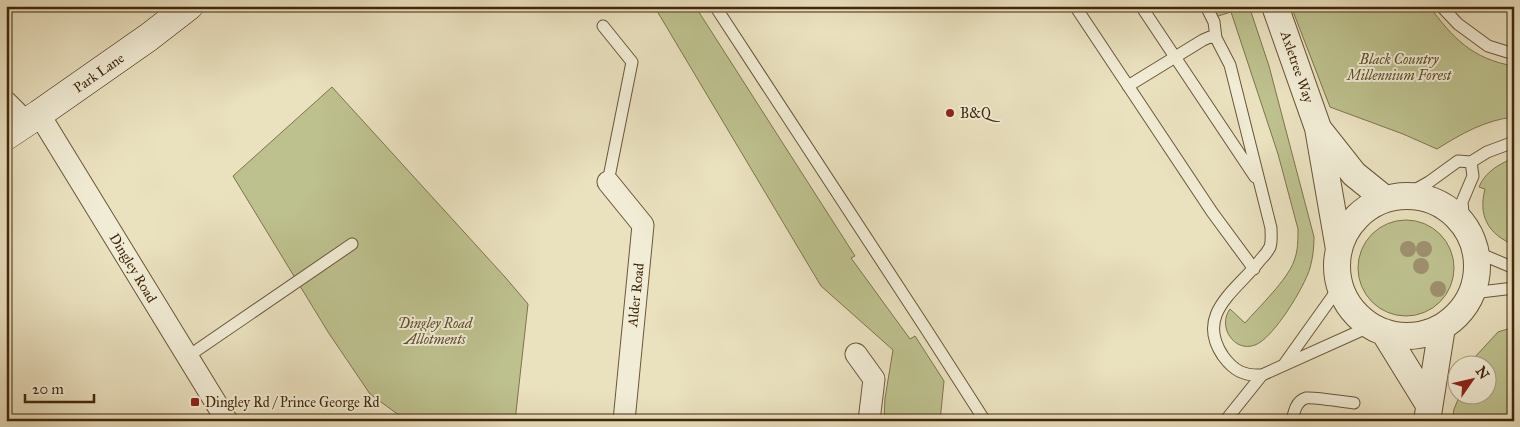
<svg xmlns="http://www.w3.org/2000/svg" width="1520" height="427" viewBox="0 0 1520 427" font-family="'IM FELL Great Primer',serif">
	<style>
		.green { fill: #bdc18e; stroke: #7f744c }
		.lines { fill: none; stroke-linecap: round; stroke-linejoin: round }
		.service-casing { stroke: #6b5638; stroke-width: 13 }
		.minor-casing { stroke: #6b5638; stroke-width: 23 }
		.tertiary-casing { stroke: #6b5638; stroke-width: 28 }
		.secondary-casing { stroke: #41270b; stroke-width: 29 }
		.service { stroke: #f1ecd5; stroke-width: 11 }
		.minor { stroke: #f1ecd5; stroke-width: 21 }
		.tertiary { stroke: #f1ecd5; stroke-width: 26 }
		.secondary { stroke: #f1ecd5; stroke-width: 28 }
		.tree { fill: #9e906e }
		.poi-dot { fill: #8f2418; stroke: #f1ecd5; stroke-width: 2 }
		.labels { text-anchor: middle; dominant-baseline: central; stroke-width: 4; stroke-linejoin: round; paint-order: stroke }
		.park-label { font-size: 14px; font-style: italic; fill: #604e2c; stroke: #f1ecd5 }
		.street-label { font-size: 14px; fill: #41270b; stroke: #f1ecd5 }
		.poi-label { font-size: 14px; fill: #41270b; stroke: #f1ecd5; text-anchor: start }
	</style>
	<rect width="100%" height="100%" fill="#eae1bf"/>
	<filter id="stains"><feTurbulence type="fractalNoise" baseFrequency=".004" numOctaves="4"/><feColorMatrix values="0 0 0 0 .2 0 0 0 0 .09 0 0 0 0 .02 0 0 0 .5 -.17"/></filter>
	<radialGradient id="worn" r=".72"><stop offset=".6" stop-color="#630" stop-opacity="0"/><stop offset="1" stop-color="#630" stop-opacity=".3"/></radialGradient>
	<path class="green" d="M652,6H695L855,256L851,258L910,339L915,336L944,381L940,421H884L885,398L893,350L821,286L657,11Z
		M1219,6H1249L1269,66L1314,237C1314,247 1313,257 1310,268C1305,286 1273,339 1255,345C1234,353 1217,326 1230,309L1245,323C1259,307 1288,279 1294,261C1298,251 1298,240 1298,229L1278,154L1231,12L1215,17L1214,9Z
		M1291,6H1429C1453,38 1472,59 1514,66V117C1485,120 1461,134 1437,149L1403,134L1330,107Z
		M332,87L505,277L528,304L515,421H407L370,394L328,332L233,176Z
		M1514,158V245C1488,234 1478,216 1485,189L1479,187C1485,172 1499,164 1514,158Z
		M1358 268a48 48 0 1 1 96 0a48 48 0 1 1-96 0Z
		M1514,327V421H1452L1454,409L1460,395L1488,394V364H1472L1475,357L1498,332Z"/>
	<g class="lines">
		<defs>
			<path id="service" d="M715,6L926,329L985,421
				M1075,6L1212,212L1254,269
				M1141,6L1255,177
				M1206,6L1214,22L1216,38L1230,65L1271,228C1271,235 1272,241 1270,247C1268,251 1264,256 1261,259C1238,290 1194,313 1223,356C1234,371 1244,376 1262,375L1371,326
				M1441,6L1458,24L1488,46L1514,54
				M603,26L632,62L608,182
				M1128,86L1203,40L1210,37L1216,38
				M1404,196L1429,182L1458,161L1471,162L1487,152L1514,142
				M1464,224L1462,202L1473,176L1471,162
				M1476,252L1514,268
				M1472,293L1514,288
				M187,357L352,244
				M1285,363L1340,286
				M1225,421L1262,375
				M1292,421C1294,412 1296,401 1306,398C1313,397 1346,402 1354,403"/>
			<path id="minor" d="M6,102L26,122
				M39,114L227,421
				M608,182L643,225L624,421
				M856,354L874,379L869,421"/>
			<path id="tertiary" d="M1275,6L1318,128L1339,249
				M1320,131L1354,174L1385,199
				M1337 266a70 70 0 1 1 140 0a70 70 0 1 1-140 0Z
				M1384,332L1429,405
				M1427,421L1442,327"/>
			<path id="secondary" d="M6,136L39,114L149,37L189,6"/>
		</defs>
		<use href="#service" class="service-casing"/>
		<use href="#minor" class="minor-casing"/>
		<use href="#tertiary" class="tertiary-casing"/>
		<use href="#secondary" class="secondary-casing"/>
		<use href="#service" class="service"/>
		<use href="#minor" class="minor"/>
		<use href="#tertiary" class="tertiary"/>
		<use href="#secondary" class="secondary"/>
	</g>
	<g class="tree">
		<circle cx="1408" cy="249" r="8"/>
		<circle cx="1424" cy="249" r="8"/>
		<circle cx="1421" cy="266" r="8"/>
		<circle cx="1438" cy="289" r="8"/>
	</g>
	<g class="poi-dot">
		<circle cx="950" cy="113" r="5"/>
		<rect x="190" y="397" width="10" height="10" rx="2.5"/>
	</g>
	<g class="labels">
		<g class="park-label">
			<text x="1399" y="59">Black Country<tspan x="1399" dy="16">Millennium Forest</tspan></text>
			<text x="435" y="323">Dingley Road<tspan x="435" dy="16">Allotments</tspan></text>
		</g>
		<g class="street-label">
			<text transform="translate(1297 67) rotate(71)">Axletree Way</text>
			<text transform="translate(99 73) rotate(-35)">Park Lane</text>
			<text transform="translate(133 268) rotate(59)">Dingley Road</text>
			<text transform="translate(636 295) rotate(-84)">Alder Road</text>
		</g>
		<g class="poi-label">
			<text x="960" y="113">B&amp;Q</text>
			<text x="205" y="402">Dingley Rd / Prince George Rd</text>
		</g>
	</g>
	<rect width="1520" height="427" fill="none" stroke="#eae1bf" stroke-width="25"/>
	<rect x="8" y="8" width="1505" height="412" fill="none" stroke="#41270b" stroke-width="2.5"/>
	<rect x="12" y="12" width="1495" height="402" fill="none" stroke="#41270b"/>
	<g transform="translate(1472 380) rotate(56)"><circle r="24" fill="#f1ecd5" stroke="#ab9d84"/>
	<path d="M0-4L9 19L0 12L-9 19Z" fill="#8f2418"/>
	<text y="-8" font-size="14" font-weight="bold" text-anchor="middle" fill="#41270b">N</text>
	</g>
	<path d="M25 394v8h69v-8" fill="none" stroke="#41270b" stroke-width="2.5"/>
	<text x="32" y="394" font-size="15" fill="#41270b" stroke="#f1ecd5" stroke-width="4" paint-order="stroke">20 m</text>
	<rect width="100%" height="100%" filter="url(#stains)"/>
	<rect width="100%" height="100%" fill="url(#worn)"/>
</svg>
